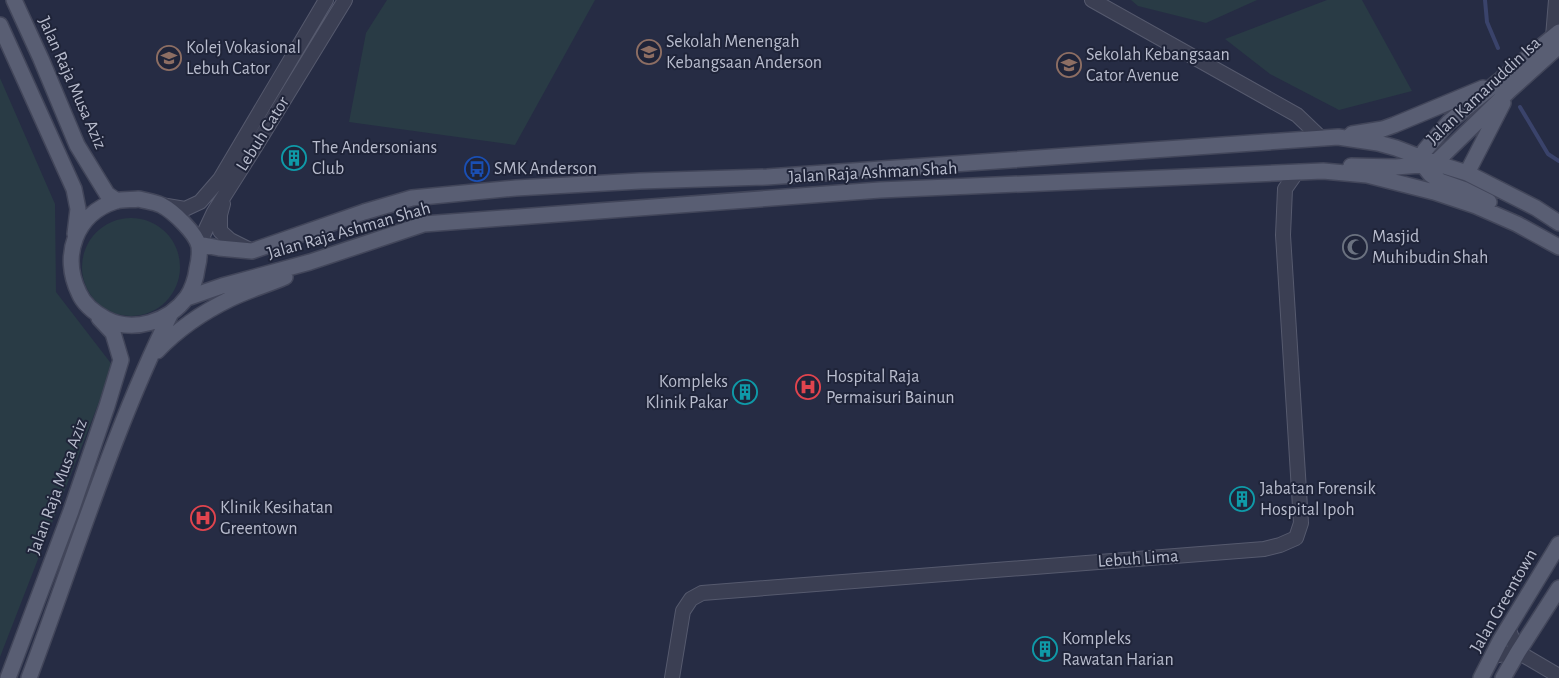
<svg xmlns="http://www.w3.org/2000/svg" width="1559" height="678" viewBox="0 0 1559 678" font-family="'Alegreya Sans',sans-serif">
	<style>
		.green { fill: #293b45 }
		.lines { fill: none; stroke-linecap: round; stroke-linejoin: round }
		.stream { stroke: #3a436b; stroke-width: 4 }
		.minor-casing { stroke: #565a6e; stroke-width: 16 }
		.major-casing { stroke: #42465a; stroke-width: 18 }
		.minor { stroke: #3b3f53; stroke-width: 14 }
		.major { stroke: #595e73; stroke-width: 15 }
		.labels { text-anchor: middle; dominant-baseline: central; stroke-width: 4; stroke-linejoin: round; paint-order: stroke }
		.poi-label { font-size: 18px; fill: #b8bccd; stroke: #1f2439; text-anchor: start }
		.street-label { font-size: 18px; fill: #b8bccd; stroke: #1f2439 }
	</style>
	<rect width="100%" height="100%" fill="#262c44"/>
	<path class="green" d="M387,0H595L515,145L349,122L366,33Z
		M1131,0H1257L1206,23L1138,6Z
		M1327,0H1362L1412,91L1339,110L1270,74L1225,39Z
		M0,78L55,204L56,292L113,366L0,657Z
		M82 267a49 49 0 1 1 98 0a49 49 0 1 1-98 0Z"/>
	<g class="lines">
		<path class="stream" d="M1485,0L1487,22L1498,48
			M1520,107L1548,154L1559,161"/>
		<defs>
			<path id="minor" d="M1092,0L1297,115L1320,137
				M1553,37L1556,0
				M223,204L220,215V231L230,240L248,249
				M161,205L185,209L200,202L220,179L326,0
				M199,244L214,212L257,144L345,0
				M1508,628L1518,652
				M1518,652L1559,676
				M1492,656L1518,652
				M672,678L683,611L691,599L702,593L1264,549L1280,545L1296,538L1301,523L1283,235L1285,189L1297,172"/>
			<path id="major" d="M14,0L41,59L77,145L107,194L117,201
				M0,25L74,189L78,209L75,234
				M1352,134L1383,129L1394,125L1483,88
				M1435,163L1510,90L1559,46
				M1351,166L1396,167L1433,164
				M1467,173L1503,103
				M139,199C146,201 155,202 161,205C173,211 196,233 199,246C200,254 199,261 197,269C196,278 192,290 187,297C169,322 133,333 106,319C95,313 84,305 79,293C61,256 75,214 116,201C123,199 132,200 139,199Z
				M1489,202L1463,189L1440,181L1430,174L1423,165L1422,158L1425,150L1449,122L1559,32
				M199,244L219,248L252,251L364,212L412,198L516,188L640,181L767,177L1338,137L1378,143L1396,148L1435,163L1467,173L1536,208L1559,223
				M187,298L222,286L310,262L424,224L880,190L1323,171L1367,175L1434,192L1476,206L1517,224L1559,247
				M157,351C178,329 203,312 230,299C248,290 267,285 285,277
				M8,678L71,511L107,406L121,360L113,333L99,318
				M29,678C75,556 113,430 171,313
				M1481,678L1500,641L1559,544
				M1503,678L1518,652L1559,588"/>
		</defs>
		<use href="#minor" class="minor-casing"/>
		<use href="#major" class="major-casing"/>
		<use href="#minor" class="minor"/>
		<use href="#major" class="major"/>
	</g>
	<defs>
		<symbol id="school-ring" viewBox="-11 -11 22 22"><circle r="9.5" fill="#1f2439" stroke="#8d6e63" stroke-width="1.5"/><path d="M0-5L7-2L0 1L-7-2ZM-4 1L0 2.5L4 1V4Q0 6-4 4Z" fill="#8d6e63"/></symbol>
		<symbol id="building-ring" viewBox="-11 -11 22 22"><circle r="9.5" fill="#1f2439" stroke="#0f9aa8" stroke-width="1.5"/><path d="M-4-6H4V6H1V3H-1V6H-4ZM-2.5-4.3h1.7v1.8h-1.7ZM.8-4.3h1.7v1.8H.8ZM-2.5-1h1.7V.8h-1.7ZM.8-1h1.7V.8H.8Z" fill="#0f9aa8"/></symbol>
		<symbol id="bus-ring" viewBox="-11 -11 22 22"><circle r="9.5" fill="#1f2439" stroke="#1a4fb4" stroke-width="1.5"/><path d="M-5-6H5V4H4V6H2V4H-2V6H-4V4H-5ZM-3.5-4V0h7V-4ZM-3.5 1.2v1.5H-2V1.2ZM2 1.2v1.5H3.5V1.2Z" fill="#1a4fb4"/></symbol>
		<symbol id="mosque-ring" viewBox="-11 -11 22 22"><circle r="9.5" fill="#1f2439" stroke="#6b7280" stroke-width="1.5"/><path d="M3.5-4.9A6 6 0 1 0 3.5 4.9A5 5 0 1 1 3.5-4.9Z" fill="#6b7280"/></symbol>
		<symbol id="hospital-ring" viewBox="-11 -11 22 22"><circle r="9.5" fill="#1f2439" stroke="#e0444e" stroke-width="1.5"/><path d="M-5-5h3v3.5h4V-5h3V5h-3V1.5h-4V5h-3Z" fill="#e0444e"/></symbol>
	</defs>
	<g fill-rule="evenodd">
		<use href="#school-ring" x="635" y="38" width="28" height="28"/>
		<use href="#school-ring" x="155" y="44" width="28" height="28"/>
		<use href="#school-ring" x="1055" y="51" width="28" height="28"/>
		<use href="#building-ring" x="280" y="144" width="28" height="28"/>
		<use href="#bus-ring" x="463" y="155" width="28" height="28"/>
		<use href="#mosque-ring" x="1341" y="233" width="28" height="28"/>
		<use href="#hospital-ring" x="794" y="373" width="28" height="28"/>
		<use href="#building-ring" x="731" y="378" width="28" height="28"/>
		<use href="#building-ring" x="1228" y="485" width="28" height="28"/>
		<use href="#hospital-ring" x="189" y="504" width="28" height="28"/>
		<use href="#building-ring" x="1031" y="635" width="28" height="28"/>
	</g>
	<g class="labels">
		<g class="poi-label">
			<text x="666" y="42">Sekolah Menengah<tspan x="666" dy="21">Kebangsaan Anderson</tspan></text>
			<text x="186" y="48">Kolej Vokasional<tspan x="186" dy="21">Lebuh Cator</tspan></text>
			<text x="1086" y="55">Sekolah Kebangsaan<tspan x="1086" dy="21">Cator Avenue</tspan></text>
			<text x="312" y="148">The Andersonians<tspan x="312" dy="21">Club</tspan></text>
			<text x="494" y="169">SMK Anderson</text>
			<text x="1372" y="237">Masjid<tspan x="1372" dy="21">Muhibudin Shah</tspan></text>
			<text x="826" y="377">Hospital Raja<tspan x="826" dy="21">Permaisuri Bainun</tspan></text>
			<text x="728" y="382" text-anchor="end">Kompleks<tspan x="728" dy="21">Klinik Pakar</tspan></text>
			<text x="1260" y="489">Jabatan Forensik<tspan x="1260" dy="21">Hospital Ipoh</tspan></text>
			<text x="220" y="508">Klinik Kesihatan<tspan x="220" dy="21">Greentown</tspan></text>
			<text x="1062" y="639">Kompleks<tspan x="1062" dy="21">Rawatan Harian</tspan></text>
		</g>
		<g class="street-label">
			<text transform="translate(72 83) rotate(66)">Jalan Raja Musa Aziz</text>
			<text transform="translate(1484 91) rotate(-43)">Jalan Kamaruddin Isa</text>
			<text transform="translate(263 134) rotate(-58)">Lebuh Cator</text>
			<text transform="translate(873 173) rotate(-3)">Jalan Raja Ashman Shah</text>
			<text transform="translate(349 231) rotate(-16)">Jalan Raja Ashman Shah</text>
			<text transform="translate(58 487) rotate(-70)">Jalan Raja Musa Aziz</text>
			<text transform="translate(1138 559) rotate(-4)">Lebuh Lima</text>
			<text transform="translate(1504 601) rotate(-60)">Jalan Greentown</text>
		</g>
	</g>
</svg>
